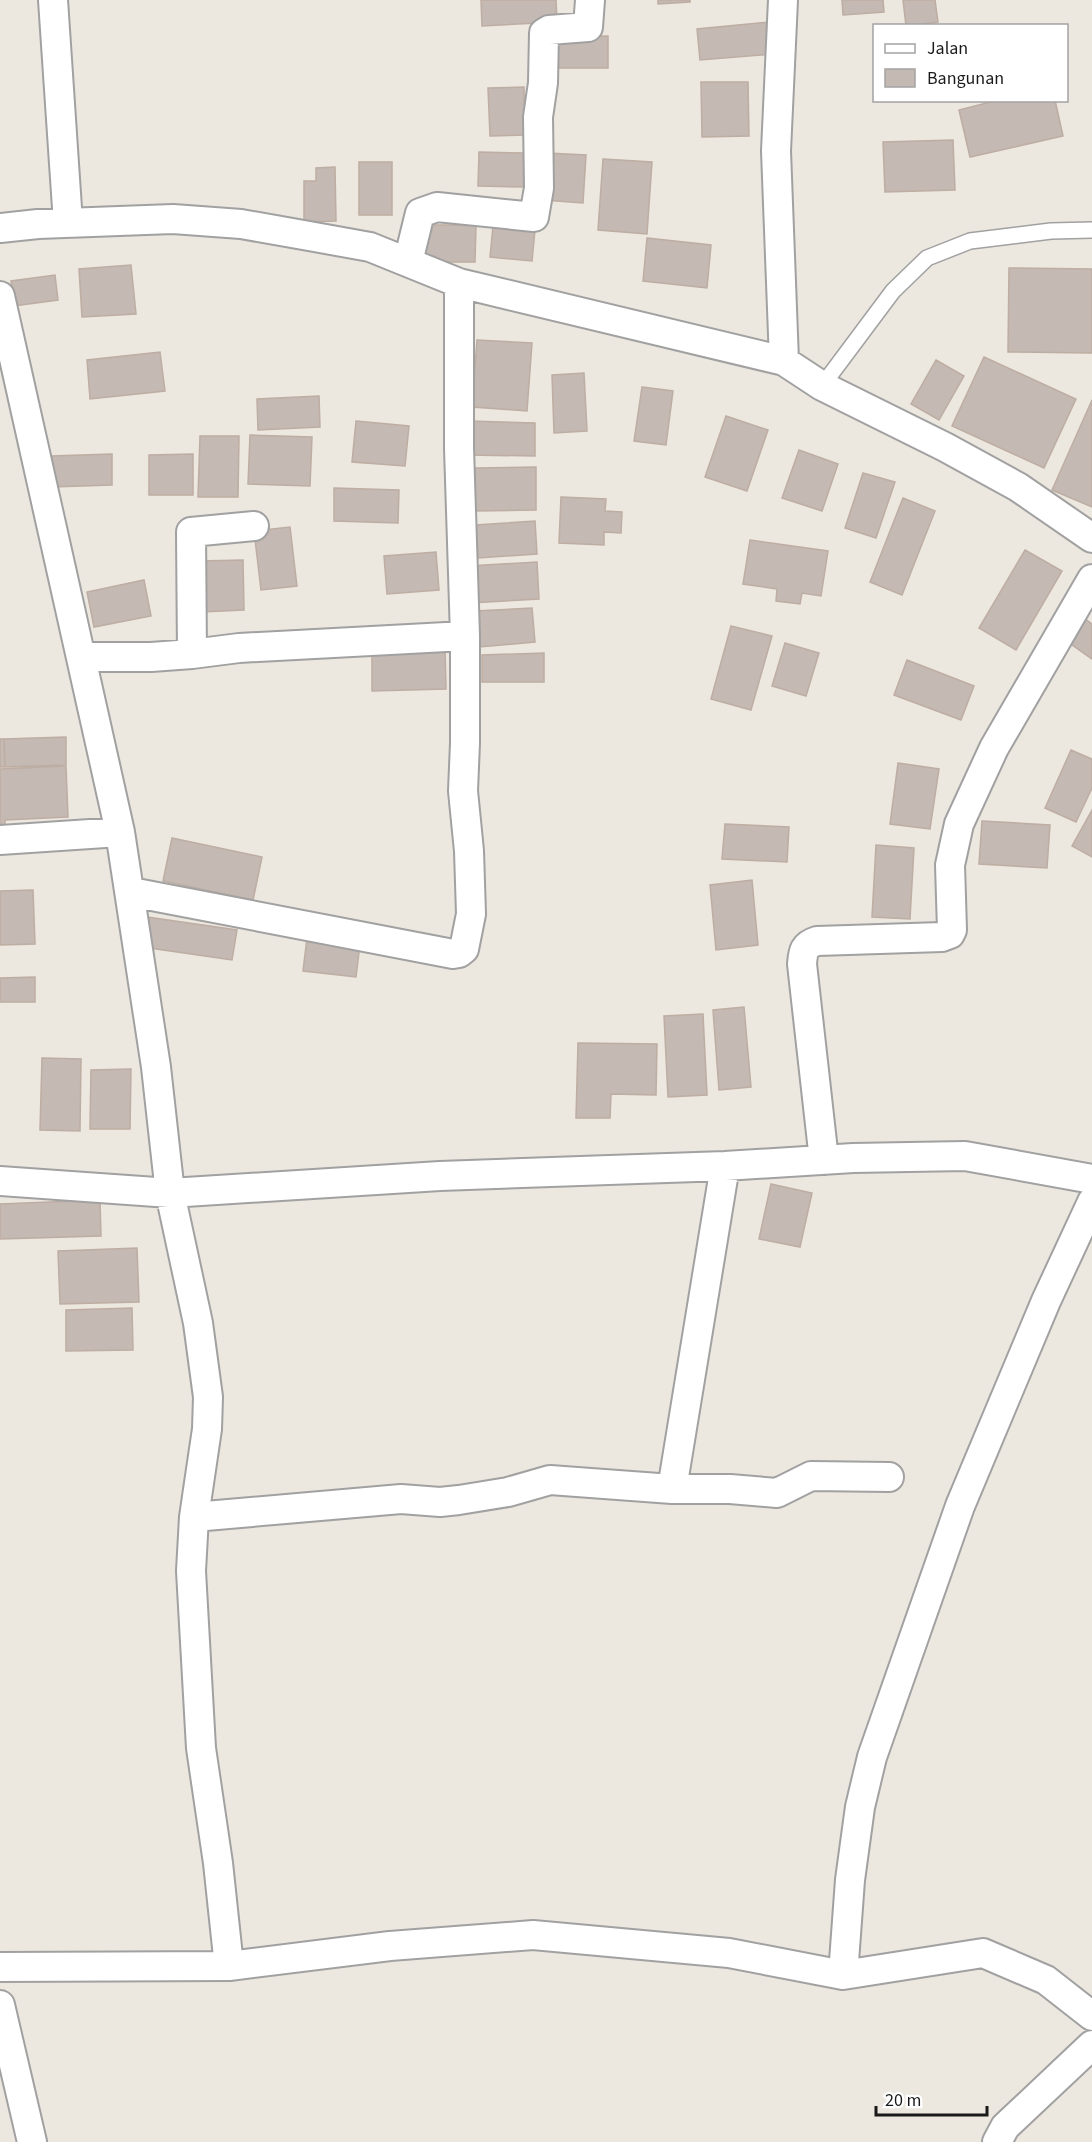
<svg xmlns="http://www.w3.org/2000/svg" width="1092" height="2142" viewBox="0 0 1092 2142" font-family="'Source Sans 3',sans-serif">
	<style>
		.building { fill: #c4b9b3; stroke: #beada2; stroke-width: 1.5 }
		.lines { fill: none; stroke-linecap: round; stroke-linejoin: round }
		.lane-casing { stroke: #a1a1a1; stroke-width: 18 }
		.street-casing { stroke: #a1a1a1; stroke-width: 32 }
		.lane { stroke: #fff; stroke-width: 15 }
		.street { stroke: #fff; stroke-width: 28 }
	</style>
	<rect width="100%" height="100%" fill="#ece7df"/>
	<path class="building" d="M481,0H556L557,22L482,26Z
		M658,0H690V2L658,4Z
		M842,0H883L884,12L843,15Z
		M903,0H935L938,22L906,26Z
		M770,22L773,54L700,60L697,29Z
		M608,36V68H549V37Z
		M701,82H748L749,136L702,137Z
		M524,87L525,135L490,136L488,88Z
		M998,100H1055L1063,136L970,157L959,110Z
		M953,140L955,190L885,192L883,142Z
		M479,152L525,153L524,187L478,186Z
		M547,153L586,155L583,203L544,200Z
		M603,159L652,162L647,234L598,230Z
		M359,162H392V215H359Z
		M335,167L336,221L304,222V181H316V168Z
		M424,225H476L475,262H423Z
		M493,226L535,230L532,261L490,257Z
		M647,238L711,245L707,288L643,281Z
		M131,265L136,314L82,317L79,269Z
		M1009,268L1092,269V353L1008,352Z
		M55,275L58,300L14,306L11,281Z
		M477,340L532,343L527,411L472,407Z
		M160,352L165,391L90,399L87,360Z
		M984,357L1076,399L1044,468L952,426Z
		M936,360L964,376L939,420L911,404Z
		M584,373L587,431L554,433L552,375Z
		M642,387L673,391L666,445L634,441Z
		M319,396L320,427L258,430L257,399Z
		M1092,400V507L1052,490Z
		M726,416L768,430L747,491L705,477Z
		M356,421L409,426L405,466L352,462Z
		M469,421L535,423V456L468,455Z
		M250,435L312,437L310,486L248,484Z
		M200,436H239L238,497H198Z
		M799,450L838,464L822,511L782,498Z
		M112,454V485L51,487V456Z
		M193,454V495H149V455Z
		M536,467V510L475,511V468Z
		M863,473L895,482L876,538L845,528Z
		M334,488L399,490L398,523L334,521Z
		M561,497L606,499L605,511L622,512L621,533L604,532V545L559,543Z
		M903,498L935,511L902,595L870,582Z
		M535,521L537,554L478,558L476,525Z
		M290,527L297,586L261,590L254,531Z
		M750,540L828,551L821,596L802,593L800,604L776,601L777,589L743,584Z
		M1025,550L1062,571L1016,650L979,628Z
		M436,552L439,590L387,594L384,556Z
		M243,560L244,610L201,612L199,561Z
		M537,562L539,599L470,603L468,566Z
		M144,580L151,616L94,627L87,592Z
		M532,608L535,642L479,647L476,611Z
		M1078,614L1092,624V659L1061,637Z
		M731,626L772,636L751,710L711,699Z
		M785,643L819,653L806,696L772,686Z
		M445,649L446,689L372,691V651Z
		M544,653V682H482V655Z
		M907,660L974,686L961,720L894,695Z
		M66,737V765L5,767L4,739Z
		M0,739H4L5,767H0Z
		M1071,750L1092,759V788L1076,822L1045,808Z
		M898,763L939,769L930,829L890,824Z
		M66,766L68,817L5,820V833H0V769Z
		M1092,810V857L1072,846Z
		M982,821L1050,825L1047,868L979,864Z
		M725,824L789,827L787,862L722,859Z
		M172,838L262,857L253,900L163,881Z
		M876,845L914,848L910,919L872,917Z
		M752,880L758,945L716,950L710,885Z
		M33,890L35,944L0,945V891Z
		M147,917L237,930L232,960L143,947Z
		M307,938L360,944L356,977L303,971Z
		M35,977V1002H0V978Z
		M744,1007L751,1087L719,1090L713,1010Z
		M703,1014L707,1095L668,1097L664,1016Z
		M578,1043L657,1044L656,1095L611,1094L610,1118H576Z
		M42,1058L81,1059L80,1131L40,1130Z
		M131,1069L130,1129H90L91,1070Z
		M771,1184L812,1193L800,1247L759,1239Z
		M100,1200L101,1236L0,1239V1204Z
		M137,1248L139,1302L60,1304L58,1251Z
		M132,1308L133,1350L66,1351V1310Z"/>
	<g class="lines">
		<defs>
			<path id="lane" d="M822,386L893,291L927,258L970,241L1051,231L1092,230"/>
			<path id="street" d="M53,0L68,223
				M783,0L776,151L784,361
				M0,228L38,224L173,219L241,224L309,236L370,247L459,283L784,361L822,386L945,447L1018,487L1092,538
				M408,262L420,213L437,207L534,217L539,188L538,117L543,83L544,33L549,30L588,27L590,0
				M0,296L120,832L156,1067L170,1193L198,1323L208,1397L207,1429L194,1517L191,1571L201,1748L218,1863L229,1966
				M192,654L191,532L254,526
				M81,657H151L192,654L239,648L465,636
				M0,840L120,832
				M131,892L453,954L459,953L464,949L471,914L469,851L463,791L465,743V636L459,448V283
				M824,1160L802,964C803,951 804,945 817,941L942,937L950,934L952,930L950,865L959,824L994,748L1092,579
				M0,1181L170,1193L440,1176L725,1166L853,1158L965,1156L1092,1179
				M672,1489L725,1166
				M194,1517L401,1499L440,1502L459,1500L508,1492L550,1480L672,1489H730L777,1493L811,1476L889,1477
				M0,1967L229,1966L390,1946L533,1935L729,1953L843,1975L983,1953L1046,1980L1092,2016
				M843,1975L850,1880L860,1807L872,1757L960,1506L1046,1301L1092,1202
				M0,2005L32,2142
				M997,2142L1005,2127L1092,2045"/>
		</defs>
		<use href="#lane" class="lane-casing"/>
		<use href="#street" class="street-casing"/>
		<use href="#lane" class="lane"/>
		<use href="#street" class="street"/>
	</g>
	<rect x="873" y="24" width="195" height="78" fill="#ffffff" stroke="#a3a3a3" stroke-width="1.5"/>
	<rect x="885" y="44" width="30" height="9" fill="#ffffff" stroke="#a3a3a3" stroke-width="1.5"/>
	<text x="927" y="54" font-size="18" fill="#1a1a1a">Jalan</text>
	<rect x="885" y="69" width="30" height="18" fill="#c4b9b3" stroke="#a3a3a3" stroke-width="1.5"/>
	<text x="927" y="84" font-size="18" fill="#1a1a1a">Bangunan</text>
	<path d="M876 2106v9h111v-9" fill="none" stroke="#1a1a1a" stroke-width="3"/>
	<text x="885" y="2106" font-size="18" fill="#1a1a1a" stroke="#ffffff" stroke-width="4.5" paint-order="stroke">20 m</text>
</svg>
